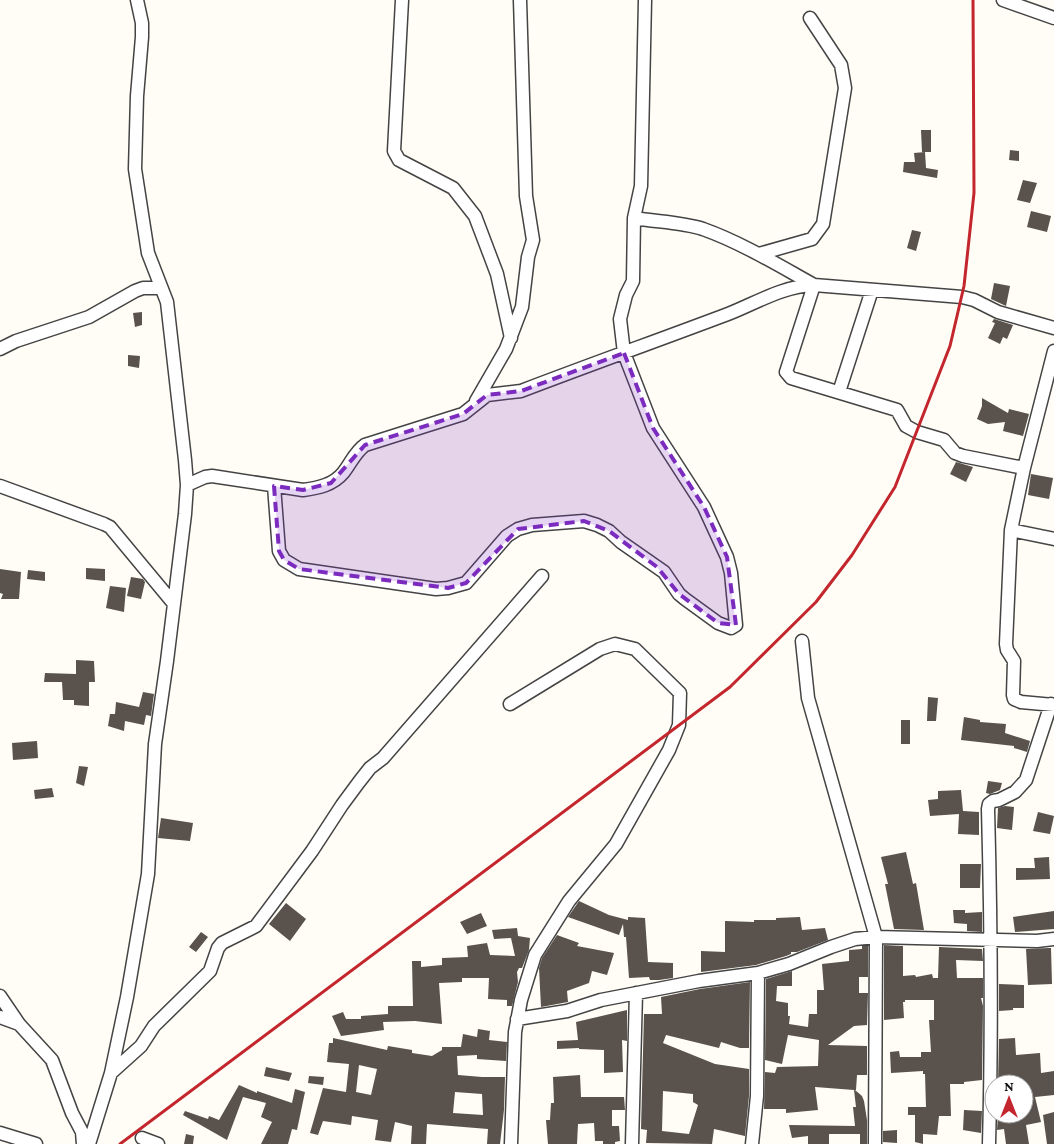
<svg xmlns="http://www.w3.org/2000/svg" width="1054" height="1144" viewBox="0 0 1054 1144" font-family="'Crimson Pro',serif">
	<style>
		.building { fill: #5a524d; fill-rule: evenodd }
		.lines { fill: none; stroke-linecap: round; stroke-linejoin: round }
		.minor-casing { stroke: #444; stroke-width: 15 }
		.minor { stroke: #fff; stroke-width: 12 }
		.rail { stroke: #c4262e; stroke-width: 3 }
		.marked { fill: #7b2cbf; fill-opacity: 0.2; stroke: #7b2cbf; stroke-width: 4; stroke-dasharray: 10 6; stroke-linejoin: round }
	</style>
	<rect width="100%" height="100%" fill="#fffdf5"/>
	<path class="building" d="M921,130H931V152H922Z
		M1010,150L1019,151V161L1009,160Z
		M925,152L926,168L938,170L937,178L903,172L904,162H915L914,153Z
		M1023,180L1037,183L1030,203L1017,200Z
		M1031,211L1051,216L1047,232L1027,227Z
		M912,230L921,232L916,251L907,248Z
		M994,283L1010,286L1006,306L991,299Z
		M142,312V325L135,327L133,313Z
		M994,319L1013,325L1007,339L1003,337L1000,344L988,338L995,323L992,322Z
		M128,355L140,356L139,368L128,366Z
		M982,398L1008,413L1009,409L1029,414L1023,436L1003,431L1005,422L988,424L977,419L982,406Z
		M956,462L973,467L966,482L950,474Z
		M1031,474L1053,478L1049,499L1028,495Z
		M86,568L105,569V581L86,579Z
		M0,569L21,572L19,599H1L3,594L0,593Z
		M28,570L45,572V581L27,579Z
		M131,577L143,579L145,582L141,599L127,596Z
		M110,586L126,588L124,612L106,608Z
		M76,660L94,661L95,682H89V706L74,705V700H63L62,682H44L45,673L76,674Z
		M143,692L154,694L151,716L146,715L144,725L125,721L124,731L108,726L110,714H115L116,702L139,707Z
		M928,697L938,698L936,721H927Z
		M964,717L980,720V722L1006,724L1005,733L1030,741L1027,752L1014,748V746L961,740Z
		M901,720H910V744H901Z
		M37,741L38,758L13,760L12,743Z
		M79,766L88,767L84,786L76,783Z
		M988,781L1002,783L1000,790L990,794L986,793Z
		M52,788L54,797L35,799L34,790Z
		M961,790L963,811L979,812V835L958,834L959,814L930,816L928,800L938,799V791Z
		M1005,806L1014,807L1012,830L997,828L998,808Z
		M1038,812L1054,816L1050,834L1033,831Z
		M161,818L193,823L190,841L158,838Z
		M906,852L913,884L916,883L924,930L894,929L885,884H888L881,857Z
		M1049,857L1050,879L1016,880V868H1035L1034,858Z
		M960,864H981L980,888H960Z
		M579,901L609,915L628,920V917L645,918L648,962L673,963V978L659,980H650L649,977L629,978L626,937H624L623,924L619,935L568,917Z
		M286,903L306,919L290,941L269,924Z
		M953,910H965V913L982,912V932L967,931V924L954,923Z
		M1054,911V929L1015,932L1013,917Z
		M481,913L487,926L467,934L460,922Z
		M800,917L802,930L825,928L828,940L797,952H791V954L786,956L756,965L701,972V951L725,952V921L754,922V920H776V918Z
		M517,928L518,936L530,938L529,950L522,968H519L517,972L518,982L512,1006H507V1000L488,999L489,978H462V982L439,983L442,1024L415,1021L383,1022L384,1030L341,1036L332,1016L343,1012L346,1019H361V1016L388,1014V1006H413L412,961H421V967L442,965V958L468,957L467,946L487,943L490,955L515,956L511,938L494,939L492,930Z
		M201,932L208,937L196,952L189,947Z
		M557,935L579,943L577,946L614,953L607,975L592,971L589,983L567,991L568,1002L541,1007L539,968L542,958Z
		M884,945L903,946V976L915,975L916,977L932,974L933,978H938L939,947L982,949L983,961L956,960L957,978H983V998H981L983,1006L982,1080L964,1082V1084H950L951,1116H939L937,1135L923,1134V1144L915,1142V1115H908V1107H926L925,1074H923V1071L891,1073L890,1052L899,1051L900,1057H921V1052H931L929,1020H934V1000H905V1002H903L904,1018L884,1020Z
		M862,946H868V977H859V993H868L867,1025L854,1026L828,1045L867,1046V1075H857L856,1090H855L862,1096L864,1101L867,1120V1144H860V1134H829V1144H808V1136L792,1138L789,1125L855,1126L853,1107H856L854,1090L815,1087L818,1110L786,1113V1109H764L765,1072L775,1073L777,1067L818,1066L819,1040L788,1035L782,1064L765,1060L766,979L792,971V986H777L776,1001L788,1003V1016H790L789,1024L808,1027L809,1014H817V990H824L822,964L849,961V950L862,949Z
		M1049,948H1051L1052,984L1028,985L1026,949Z
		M750,982L749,1048H740L721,1042L719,1048L666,1035L663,1043L715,1064L749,1069V1096L745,1136L714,1129L712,1144L646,1143L647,1130L641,1129L644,1014H662L661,997L700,989ZM663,1091L693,1094V1102L698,1105L689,1134L662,1131Z
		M999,984L1024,985V1008H1013V1010L999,1011Z
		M627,1010V1041L622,1040L623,1072L604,1073V1050L579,1049V1048L557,1049V1041L578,1040L576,1022Z
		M478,1029L490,1031L489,1040L507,1042L506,1061L477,1059V1055L457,1056L458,1075L482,1077H505L504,1110L500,1144H487L488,1129L427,1124L426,1144H411L412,1126L395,1122L391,1142L375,1140L378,1120L352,1116L351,1125L323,1121L318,1135L310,1133L323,1088L346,1092L349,1064L327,1062L329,1043H333V1038L387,1050L388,1046L412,1050V1053L432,1056L442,1050V1047H461L463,1034L477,1037ZM359,1065L377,1069L371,1095L356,1092ZM455,1092L482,1094L483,1115L453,1113Z
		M1015,1038L1016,1055L1040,1053L1041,1073L1054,1071V1095L1035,1097L1041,1122L1026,1125L1029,1144H1006L1004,1129L997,1130L998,1114H1024V1084H998L999,1039Z
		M266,1067L292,1073L289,1081L264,1076Z
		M580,1075L581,1097H624L625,1110H612V1126H619L620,1141L615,1142V1144H603V1141H595L594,1123L578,1124L577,1144H548L546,1120H550L551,1103H554L553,1077Z
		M309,1076L324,1077L323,1085L308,1083Z
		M239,1085L257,1093V1091L292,1103L295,1089L305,1092L297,1130L292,1129L288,1144H261L272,1122L261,1117L266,1103L243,1097L227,1140L183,1115L185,1111L208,1119L209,1116L219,1120Z
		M964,1110L982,1111L981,1133L963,1130Z
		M1054,1112V1144H1047L1043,1115Z
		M897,1130V1143L883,1142V1131Z
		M186,1134L194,1136L193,1144H184Z"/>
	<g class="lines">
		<defs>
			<path id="minor" d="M402,0L394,151L399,160L453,188L475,216L497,274L511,338
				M1003,0L1054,18
				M634,218C657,222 681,222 703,229C742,243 778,265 814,285L786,372L791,378L897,410L906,426L917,432L944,440L955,453L963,456L1024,468
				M759,254L812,239L823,224L845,88L841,65L810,18
				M0,349L16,341L89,317L135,291L143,288H161
				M1054,351L1024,468L1011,530L1006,644L1007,650L1014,661L1013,695L1014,699L1021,702L1054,705
				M839,392L872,290
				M476,401L506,349L522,307L528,257L533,240L526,196L520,0
				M187,485L205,477L212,476L303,490C318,488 333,485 343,473C351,463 355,452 365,445L463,414L487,395L521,391C589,365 659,340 728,314C756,303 783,286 814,285L962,297L974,300L998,312L1054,328
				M0,486L104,524L110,527L174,604
				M274,486L279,551L284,560L299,569L436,589L448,588L466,583L507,536L518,529L532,525L584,521L597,525L609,531L621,542L664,572L679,594L685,599L718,623L731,628L736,625L731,573L727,557L704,507L653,428L624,353L620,319L626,295L633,281L634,218L641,186L645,0
				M1011,530L1054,539
				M802,641L808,698L876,937L875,1144
				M510,704L600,649L615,644L635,649L680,693L679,725L669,750L616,844L569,901L535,955L521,1000L515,1032L511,1144
				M0,996L19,1024L52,1060L72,1113L82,1132L83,1144
				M0,1017L19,1024
				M517,1019L567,1011L601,1000L699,981L758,973L789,964L831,947L855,939L876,937L1037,941L1054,939
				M111,1073L141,1046L154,1026L210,971L218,948L222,943L256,926L312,851L342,805L359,782L370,768L383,758L542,576
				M0,1133L36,1144
				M142,1138L158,1144
				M89,1144L111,1073L127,997L148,874L155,744L167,661L185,514L187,485L185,460L167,302L148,253L135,169L137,96L142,37V23L137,0
				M632,1144L636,993
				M752,1144L757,1096L758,973
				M989,1144C992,1032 991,921 988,809L989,804L993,801L999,800L1015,792L1026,780L1051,704"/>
		</defs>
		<use href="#minor" class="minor-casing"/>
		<use href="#minor" class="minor"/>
		<path class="rail" d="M120,1144L730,687L816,602L852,555L895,487L950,346L964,286L974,193L973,0"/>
	</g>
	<path class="marked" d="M624,353L653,428L704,507L727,557L736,625L718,623L679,594L657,567L609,531L584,521L518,529L466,583L448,588L299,569L284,560L279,551L274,486L303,490L331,483L365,445L463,414L487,395L521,391Z"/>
	<g transform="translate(1009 1099)"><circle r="24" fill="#ffffff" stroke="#a0a0a0"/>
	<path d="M0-4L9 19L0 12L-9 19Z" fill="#c4262e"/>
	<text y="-8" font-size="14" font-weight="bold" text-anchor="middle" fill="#111111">N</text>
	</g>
</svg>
